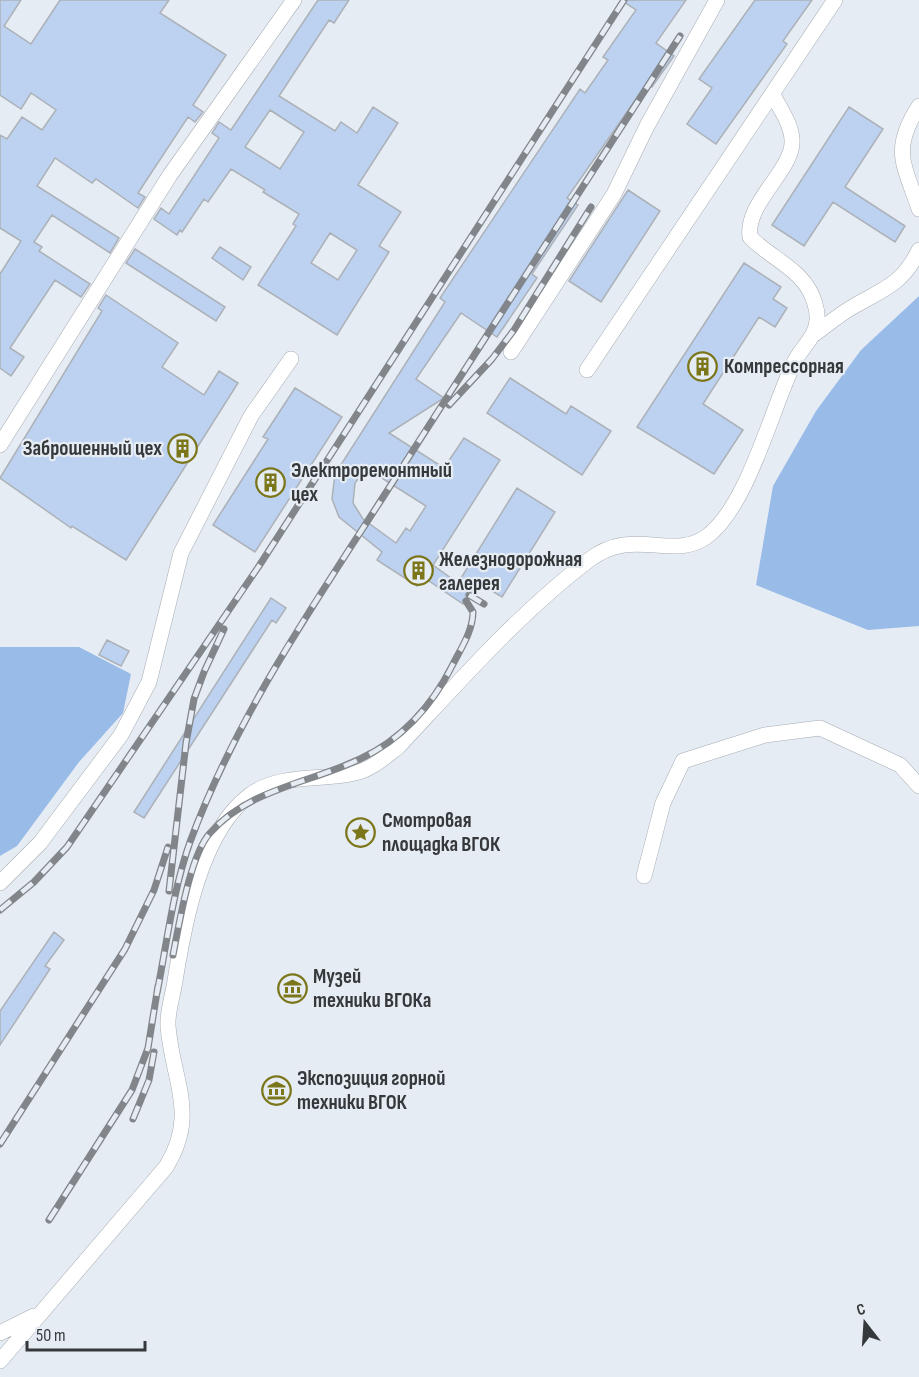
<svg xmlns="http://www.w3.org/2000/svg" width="919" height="1377" viewBox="0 0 919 1377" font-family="'Sofia Sans Condensed',sans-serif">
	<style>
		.green { fill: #99bbe8 }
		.building { fill: #bcd2f0; stroke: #acb1b8; stroke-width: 1.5; fill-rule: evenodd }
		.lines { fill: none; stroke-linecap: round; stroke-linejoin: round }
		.minor-casing { stroke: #a6acb3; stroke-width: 16 }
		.minor { stroke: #fff; stroke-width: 15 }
		.rail-casing { stroke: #82868b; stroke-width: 7 }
		.rail { stroke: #e6ecf3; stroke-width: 4.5; stroke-dasharray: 14; stroke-linecap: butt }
		.labels { text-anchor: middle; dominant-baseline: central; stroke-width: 4.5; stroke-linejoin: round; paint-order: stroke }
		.poi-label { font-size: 21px; font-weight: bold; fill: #36393c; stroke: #e6ecf3; text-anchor: start }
	</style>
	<rect width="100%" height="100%" fill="#e6ecf3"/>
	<path class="green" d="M919,296V626L868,630L756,585L773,486L816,411L861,350Z
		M0,647H79L131,674L123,713L79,762L17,846L0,856Z"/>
	<path class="building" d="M0,0H21L4,26L31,44L60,0H169L160,13L226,55L193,105L203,112L195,122L188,117L138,193L145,197L138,208L96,179L92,183L55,158L37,186L119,238L110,253L52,215L34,242L42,247L39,251L90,284L81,297L55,280L10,348L24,357L11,376L0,368V274L21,241L0,228V135L7,139L22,117L42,130L56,110L31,93L21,109L0,95Z
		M318,0H349L334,23L329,20L279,96L335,131L341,122L357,133L373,107L398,123L358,185L401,212L379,246L389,252L337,335L258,285L296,226L293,224L299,214L263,192L265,190L231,169L208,202L204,199L182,232L180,230L177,235L154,219L161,208L169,214L219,138L212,133L219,122L231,130ZM270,110L304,132L280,169L245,147ZM330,233L357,250L338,280L311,263Z
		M621,0H686L656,43L674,56L652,87L645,86L567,198L578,205L532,274L537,278L497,337L461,313L416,379L444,398L389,433L444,468L464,438L500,460L433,565L458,583L517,488L555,512L502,597L477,582L463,604L423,577L417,586L377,560L382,552L339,517L332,499L335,474L445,302L440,298L580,89L585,93L608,60L603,57L636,10ZM366,468L426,506L410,531L406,528L396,543L363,519L353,503L355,483Z
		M755,0H812L783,41L787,44L716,144L687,124L712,88L699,79Z
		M849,107L883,129L845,187L905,226L895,242L833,202L804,246L772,225Z
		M628,190L660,211L601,302L569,281Z
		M220,247L251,267L243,280L212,258Z
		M135,249L225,307L216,321L126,263Z
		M744,263L781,287L773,299L787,308L775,327L759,317L703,404L743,430L714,474L637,427Z
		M106,295L178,343L162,367L204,395L219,371L238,383L126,560L72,526L71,528L0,478L102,311L98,308Z
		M510,378L566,414L571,406L611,431L582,475L487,413Z
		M295,388L342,417L255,552L213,525L268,439L263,437Z
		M271,598L286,608L276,623L272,620L144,818L134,812Z
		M107,640L129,651L121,666L99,655Z
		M54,932L64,940L45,966L50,969L0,1045V1011Z"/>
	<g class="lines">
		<defs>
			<path id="minor" d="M919,106C890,151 905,166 919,209
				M813,335C827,325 841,313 856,305C886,288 903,283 919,250
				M511,352L614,194L647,126L717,0
				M587,370L835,0
				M0,445L170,175L294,0
				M644,876L663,803L683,761L765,735L820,728L900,765L919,786
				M0,883L40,843L121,735L149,682L181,553L251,416L291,359
				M0,1333L34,1316
				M0,1361L166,1167C199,1114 172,1080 168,1026C167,1012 173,995 175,981C184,924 201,831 250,795C280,773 321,781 355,773C372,769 385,757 398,747C459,682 518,614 589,560C633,526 672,561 706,537C747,508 771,411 793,365C798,353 807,345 813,334C818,325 818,314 815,304C806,270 772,260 750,237C745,202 795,169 792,139C791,124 780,108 773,95"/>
		</defs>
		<use href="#minor" class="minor-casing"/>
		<use href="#minor" class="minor"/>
		<defs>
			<path id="rail" d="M449,405L492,359L514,330L591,207
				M469,595L484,604
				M169,891L186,743L194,699L204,672L224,629
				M0,910L34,882L67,847L259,566L624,0
				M173,955C179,925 190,855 210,833C249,789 310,783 360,759C401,740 432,706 452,666C460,650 473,631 473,612L466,601
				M157,993C167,942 173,890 190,842C237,715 315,603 387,491C484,339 583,187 680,36
				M133,1119L149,1080L154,1052
				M0,1144L125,949L154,890L168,847
				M49,1220L132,1090L148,1048L158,986"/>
		</defs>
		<use href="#rail" class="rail-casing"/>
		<use href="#rail" class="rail"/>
	</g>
	<defs>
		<symbol id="building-ring" viewBox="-11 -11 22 22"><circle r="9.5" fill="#e6ecf3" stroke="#7c761b" stroke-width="1.5"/><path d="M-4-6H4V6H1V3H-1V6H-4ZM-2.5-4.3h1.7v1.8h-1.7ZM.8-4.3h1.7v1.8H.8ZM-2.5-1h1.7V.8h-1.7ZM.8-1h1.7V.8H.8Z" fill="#7c761b"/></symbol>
		<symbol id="sight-ring" viewBox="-11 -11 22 22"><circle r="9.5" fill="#e6ecf3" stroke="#7c761b" stroke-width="1.5"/><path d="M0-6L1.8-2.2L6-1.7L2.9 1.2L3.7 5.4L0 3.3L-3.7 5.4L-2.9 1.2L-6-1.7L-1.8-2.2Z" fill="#7c761b"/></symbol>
		<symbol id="museum-ring" viewBox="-11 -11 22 22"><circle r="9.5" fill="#e6ecf3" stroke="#7c761b" stroke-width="1.5"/><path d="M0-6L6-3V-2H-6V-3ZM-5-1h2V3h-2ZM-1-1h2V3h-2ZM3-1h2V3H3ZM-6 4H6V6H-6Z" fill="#7c761b"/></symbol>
	</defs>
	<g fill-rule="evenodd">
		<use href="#building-ring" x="686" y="350" width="33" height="33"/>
		<use href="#building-ring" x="166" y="432" width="33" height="33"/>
		<use href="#building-ring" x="254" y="466" width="33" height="33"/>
		<use href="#building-ring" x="402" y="554" width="33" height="33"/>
		<use href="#sight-ring" x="344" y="816" width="33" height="33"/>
		<use href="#museum-ring" x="276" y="972" width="33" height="33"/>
		<use href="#museum-ring" x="260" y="1074" width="33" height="33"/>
	</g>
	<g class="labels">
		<g class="poi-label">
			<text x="724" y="366">Компрессорная</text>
			<text x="162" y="448" text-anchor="end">Заброшенный цех</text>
			<text x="291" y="470">Электроремонтный<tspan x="291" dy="24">цех</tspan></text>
			<text x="439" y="559">Железнодорожная<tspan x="439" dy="24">галерея</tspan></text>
			<text x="382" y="820">Смотровая<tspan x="382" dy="24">площадка ВГОК</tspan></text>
			<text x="313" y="976">Музей<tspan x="313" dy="24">техники ВГОКа</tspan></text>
			<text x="297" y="1078">Экспозиция горной<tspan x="297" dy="24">техники ВГОК</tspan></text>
		</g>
	</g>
	<g transform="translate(865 1323) rotate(343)" stroke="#e6ecf3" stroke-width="4.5" paint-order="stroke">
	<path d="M0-4.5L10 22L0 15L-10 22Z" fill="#36393c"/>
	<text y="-9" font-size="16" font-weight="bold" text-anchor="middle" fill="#36393c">С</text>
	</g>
	<path d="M27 1341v9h118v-9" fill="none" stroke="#36393c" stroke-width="3"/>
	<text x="36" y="1341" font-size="18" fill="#36393c" stroke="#e6ecf3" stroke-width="4.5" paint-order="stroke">50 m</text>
</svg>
